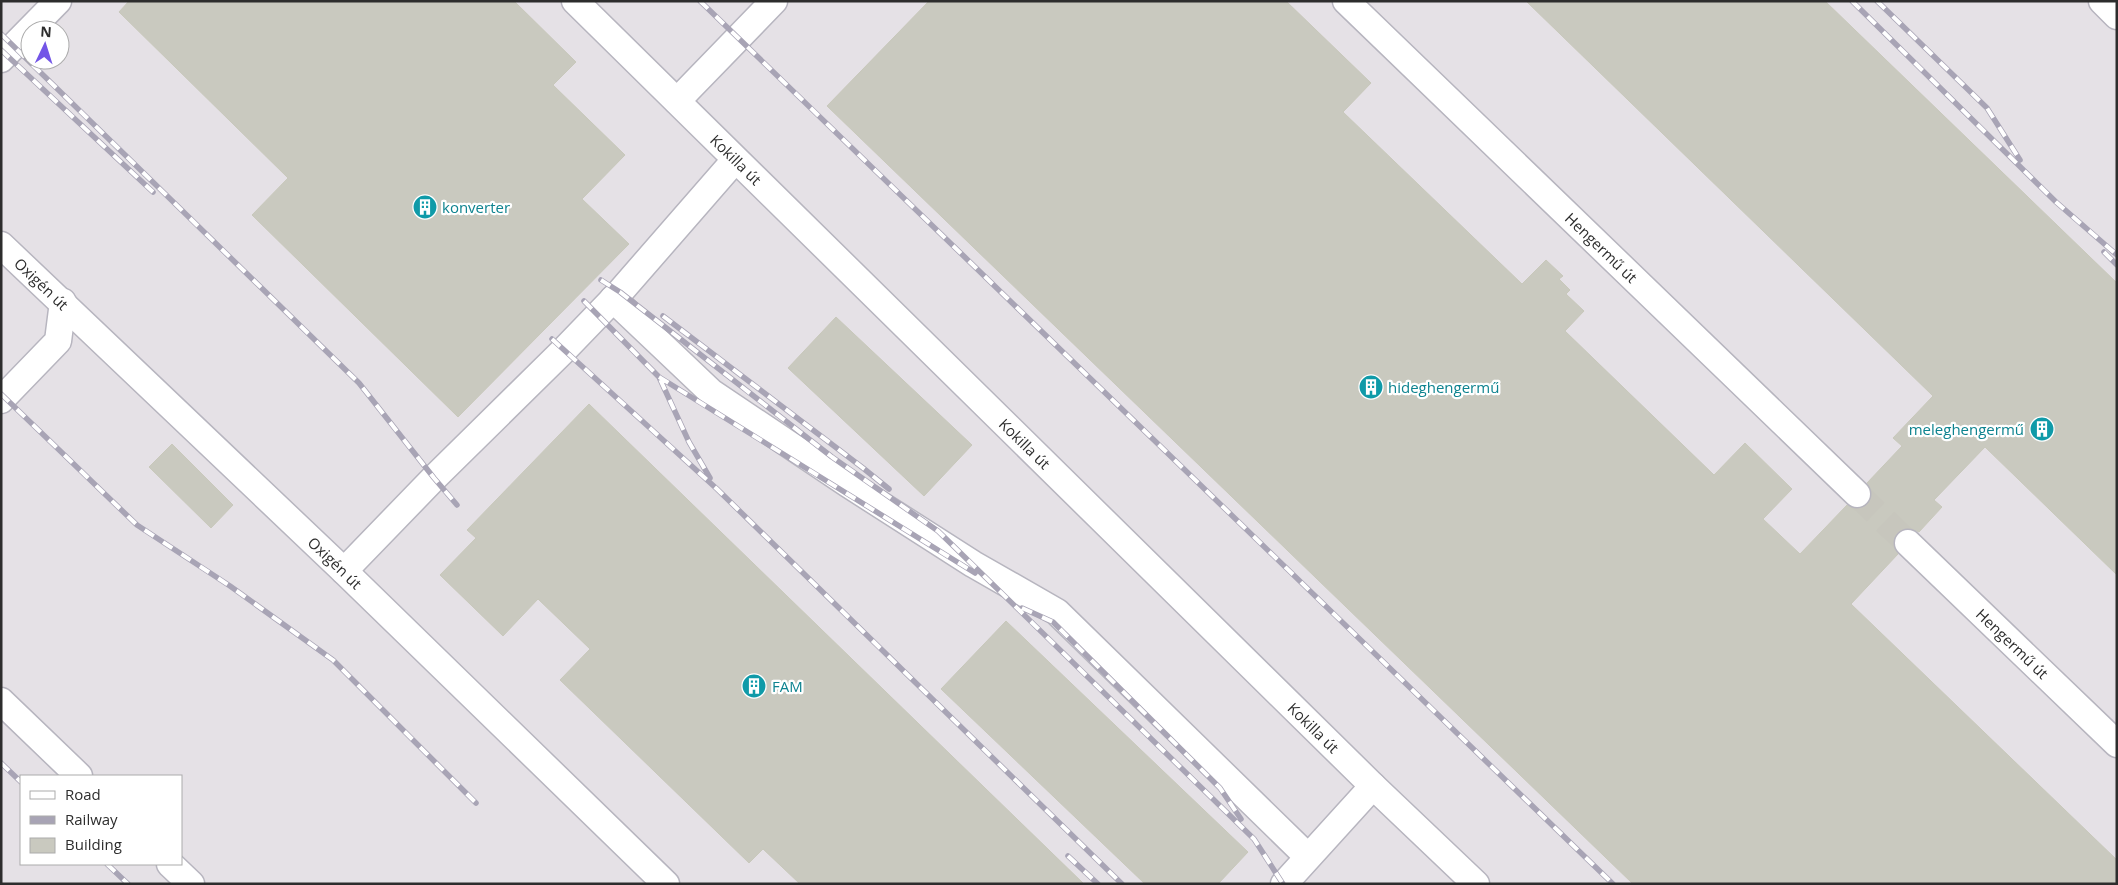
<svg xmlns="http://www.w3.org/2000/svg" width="2118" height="885" viewBox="0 0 2118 885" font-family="'Open Sans',sans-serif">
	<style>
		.industrial { fill: #e5e1e6; fill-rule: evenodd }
		.building { fill: #c9c9bf; stroke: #c8c8bb }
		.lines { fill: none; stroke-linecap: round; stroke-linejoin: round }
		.minor-tunnel { stroke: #c7c6bd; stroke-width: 26; stroke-dasharray: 26 13; stroke-linecap: butt }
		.minor-casing { stroke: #b7b5bf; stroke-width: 29 }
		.minor { stroke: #fff; stroke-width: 26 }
		.rail-casing { stroke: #a8a4b5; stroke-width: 5.5 }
		.rail { stroke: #fff; stroke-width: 4; stroke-dasharray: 11; stroke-linecap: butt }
		.labels { text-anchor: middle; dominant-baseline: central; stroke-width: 4.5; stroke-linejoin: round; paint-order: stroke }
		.street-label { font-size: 15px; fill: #2d2d2d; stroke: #fff }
		.culture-label { font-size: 15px; fill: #0d838f; stroke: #fff; text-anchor: start }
	</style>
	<rect width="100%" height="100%" fill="#edece1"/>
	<path class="industrial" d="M1,1H2117V884H1ZM30,30H60V60H30ZM21,776H181V864H21Z"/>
	<path class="building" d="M129,1H514L576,62L553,85L625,155L582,199L629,244L458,417L252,215L288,178L119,12Z
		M929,1H1286L1371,83L1343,112L1522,284L1546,260L1563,276L1559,279L1570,290L1566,294L1584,311L1565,331L1714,475L1745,443L1792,489L1763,519L1800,554L1847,505L1853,508H1861L1868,504L1872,497L1871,490L1867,483L1902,446L1893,438L1933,396L1526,1H1825L2117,283V575L1985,447L1934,500L1942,507L1919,532L1912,529H1904L1897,533L1894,539V547L1898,554L1851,604L2117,860V884H1633L827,106Z
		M836,317L972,445L924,496L788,368Z
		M589,404L1084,884H800L763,849L749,863L560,680L590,649L538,599L503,636L440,575L476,538L467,530Z
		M172,444L233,505L211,528L149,467Z
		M1006,621L1248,852L1218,884H1145L941,689Z"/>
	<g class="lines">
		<path class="minor-tunnel" d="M1857,494L1908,543"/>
		<defs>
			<g id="minor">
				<path id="s1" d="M575,1L1373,786L1476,884"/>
				<path id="s2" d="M1346,1L1857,494"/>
				<path d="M2102,1L2117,16"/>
				<path d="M1,59L58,1"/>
				<path d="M677,101L774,1"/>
				<path id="s3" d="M1,245L344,571L666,884"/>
				<path d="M613,299L711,392L848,484L973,564L1057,612L1307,856"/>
				<path d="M1,400L58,341L63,302"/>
				<path id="s4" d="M1908,543L2117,744"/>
				<path d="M344,571L434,478L565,349L620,292L735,160"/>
				<path d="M1,701L79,776"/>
				<path d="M170,864L191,884"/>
				<path d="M1284,884L1373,786"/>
			</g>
		</defs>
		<use href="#minor" class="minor-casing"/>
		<use href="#minor" class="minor"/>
		<defs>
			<path id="rail" d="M700,1L1613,884
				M1852,1L2056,202L2117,255
				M1877,1L1987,108L2020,160
				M1,34L359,383L434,478L457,505
				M1,50L153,192
				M2104,252L2117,265
				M601,280L620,292L832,457L938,531L1254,839L1283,884
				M584,301L659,377L689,442L710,478
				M663,316L863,468L889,489
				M552,339L717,489L1122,884
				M659,377L975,573
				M1,394L137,525L230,586L333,660L476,803
				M1022,608L1053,622L1220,788L1241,819
				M1,763L21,782
				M1068,856L1098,884
				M107,864L128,884"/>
		</defs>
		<use href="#rail" class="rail-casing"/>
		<use href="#rail" class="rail"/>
	</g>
	<defs>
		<symbol id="building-disc" viewBox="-11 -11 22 22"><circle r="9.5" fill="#0f9aa8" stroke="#fff"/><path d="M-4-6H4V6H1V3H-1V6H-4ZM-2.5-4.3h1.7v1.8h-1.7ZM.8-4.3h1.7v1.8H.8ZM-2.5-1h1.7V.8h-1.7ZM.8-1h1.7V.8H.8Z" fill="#fff"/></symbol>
	</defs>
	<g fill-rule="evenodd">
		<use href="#building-disc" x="411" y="193" width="28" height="28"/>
		<use href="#building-disc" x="1357" y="373" width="28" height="28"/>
		<use href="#building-disc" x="2028" y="415" width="28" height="28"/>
		<use href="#building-disc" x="740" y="672" width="28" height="28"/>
	</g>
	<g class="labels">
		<g class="street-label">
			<text stroke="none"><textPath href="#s1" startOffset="226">Kokilla út</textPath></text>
			<text stroke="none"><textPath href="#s2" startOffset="355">Hengermű út</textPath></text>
			<text stroke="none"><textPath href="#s3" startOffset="56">Oxigén út</textPath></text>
			<text stroke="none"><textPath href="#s1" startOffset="631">Kokilla út</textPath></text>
			<text stroke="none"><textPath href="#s3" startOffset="461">Oxigén út</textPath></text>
			<text stroke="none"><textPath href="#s4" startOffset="145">Hengermű út</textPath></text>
			<text stroke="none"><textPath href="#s1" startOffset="1036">Kokilla út</textPath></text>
		</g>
		<g class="culture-label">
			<text x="442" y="207">konverter</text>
			<text x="1388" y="387">hideghengermű</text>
			<text x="2024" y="429" text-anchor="end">meleghengermű</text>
			<text x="772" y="686">FAM</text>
		</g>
	</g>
	<rect width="2118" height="885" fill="none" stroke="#2d2d2d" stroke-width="5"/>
	<rect x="20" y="775" width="162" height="90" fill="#ffffff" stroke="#ababab"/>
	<rect x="30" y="791" width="25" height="8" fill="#ffffff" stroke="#ababab"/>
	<text x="65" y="800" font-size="15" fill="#2d2d2d">Road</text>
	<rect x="30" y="816" width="25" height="8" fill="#a8a4b5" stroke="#ababab"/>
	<text x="65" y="825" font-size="15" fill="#2d2d2d">Railway</text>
	<rect x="30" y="838" width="25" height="15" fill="#c9c9bf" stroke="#ababab"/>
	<text x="65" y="850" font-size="15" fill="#2d2d2d">Building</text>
	<g transform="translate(45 45) rotate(4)"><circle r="24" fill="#ffffff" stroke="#ababab"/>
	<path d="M0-4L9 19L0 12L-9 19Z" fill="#7355e7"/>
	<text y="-8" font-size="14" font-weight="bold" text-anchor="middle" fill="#2d2d2d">N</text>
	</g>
</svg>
